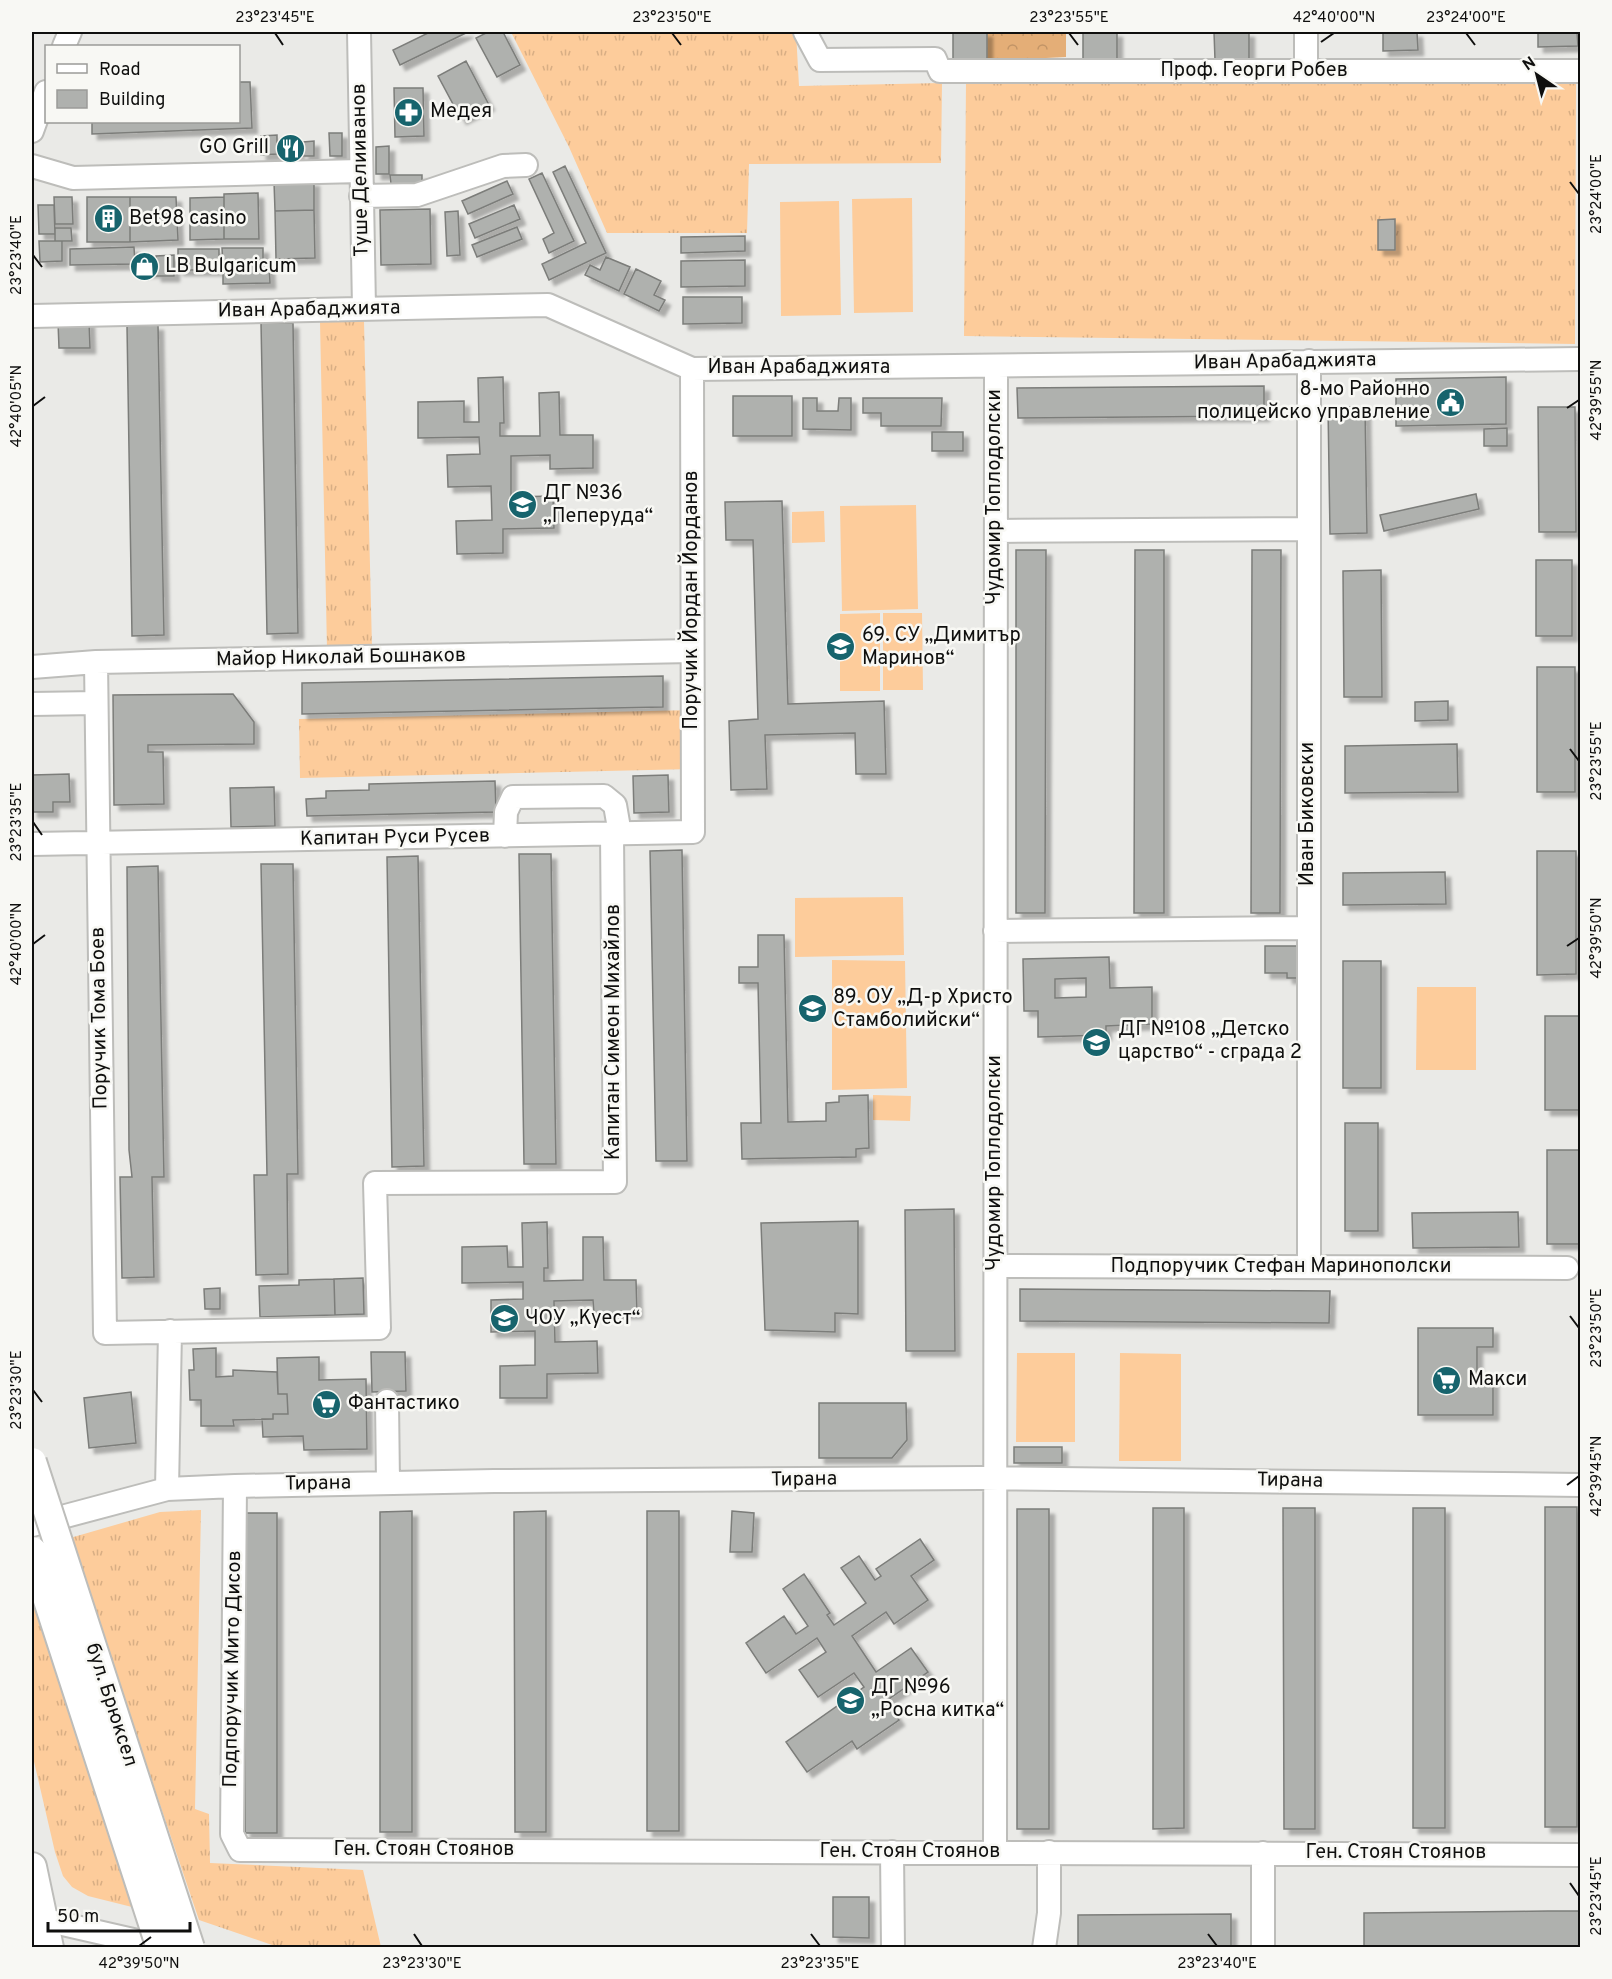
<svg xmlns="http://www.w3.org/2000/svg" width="1612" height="1979" viewBox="0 0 1612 1979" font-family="Overpass,sans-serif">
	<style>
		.grass { fill: url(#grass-tufts) }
		.forest { fill: url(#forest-crowns) }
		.pitch { fill: #fdcc9b }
		.building { fill: #afb1ae; stroke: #7c7d7a; stroke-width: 1.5; fill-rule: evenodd; filter: url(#shadow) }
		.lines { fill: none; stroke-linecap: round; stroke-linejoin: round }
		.minor-casing { stroke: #bdbdba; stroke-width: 26 }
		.major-casing { stroke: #bdbdba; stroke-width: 32 }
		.minor { stroke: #fff; stroke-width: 22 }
		.major { stroke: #fff; stroke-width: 28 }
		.major-bridge-casing { stroke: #bdbdba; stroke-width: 32; stroke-linecap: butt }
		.major-bridge { stroke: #fff; stroke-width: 28 }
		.ticks { fill: none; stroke: #0f0f0e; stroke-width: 2 }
		.labels { text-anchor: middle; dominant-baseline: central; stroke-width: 5; stroke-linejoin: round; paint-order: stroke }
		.street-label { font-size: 20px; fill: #0f0f0e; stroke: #f8f8f4 }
		.poi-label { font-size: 20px; fill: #0f0f0e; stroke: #f8f8f4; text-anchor: start }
		.neatline { fill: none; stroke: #0f0f0e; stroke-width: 2 }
		.ticks-label { font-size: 15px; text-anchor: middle; fill: #0f0f0e }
	</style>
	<defs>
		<pattern id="grass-tufts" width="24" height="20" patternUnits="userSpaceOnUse" patternTransform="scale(1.5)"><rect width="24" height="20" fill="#fdcc9b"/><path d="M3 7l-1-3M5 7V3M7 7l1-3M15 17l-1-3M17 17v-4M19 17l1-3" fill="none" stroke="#d8ae84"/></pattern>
		<pattern id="forest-crowns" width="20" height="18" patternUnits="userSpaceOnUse" patternTransform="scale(1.5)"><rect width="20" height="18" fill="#e4ae77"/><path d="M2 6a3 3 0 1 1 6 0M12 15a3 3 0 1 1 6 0" fill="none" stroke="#c29466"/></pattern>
		<filter id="shadow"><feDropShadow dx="5.5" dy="5.5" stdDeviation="1.5" flood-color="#0004"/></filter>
	</defs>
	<rect width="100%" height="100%" fill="#eaeae7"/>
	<path class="grass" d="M511,32H796L799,86L942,83L941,163L749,164L747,233H607L569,147Z
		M966,81L1576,84L1575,344L964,336Z
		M364,321L372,647L327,649L320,322Z
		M692,710L693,769L300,778L299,719Z
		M201,1510L195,1809L209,1814L210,1863L363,1870L381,1947H278L199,1920L70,1538L160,1512Z
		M32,1600L132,1907L88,1896L72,1887L63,1876L55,1852L32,1753Z"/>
	<path class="forest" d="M987,32H1066V57L987,61Z"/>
	<path class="pitch" d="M912,198L913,312L854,313L852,199Z
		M839,201L841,315L781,316L780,202Z
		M916,505L918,609L842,611L840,506Z
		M824,511L825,542L792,543V512Z
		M880,613V691H840V614Z
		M883,613H922L923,690H883Z
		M903,897L904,955L795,957V898Z
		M832,960L905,961L907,1088L832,1090Z
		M1417,987H1476V1070H1416Z
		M873,1095L911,1096L910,1121L873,1120Z
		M1017,1353H1075V1442H1016Z
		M1120,1353L1181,1354V1461H1119Z"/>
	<path class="building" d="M430,32H468L400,65L393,50Z
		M488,32H503L520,65L497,77L476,38Z
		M953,32H987V61H953Z
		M1083,32H1117V60L1083,61Z
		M1214,32H1249V60H1215Z
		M1383,32H1417L1418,50L1383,51Z
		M1538,32H1577L1578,46L1538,47Z
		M466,61L489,105L461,119L438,76Z
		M238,82H250L252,128L92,134V122H238Z
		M394,88H423L424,136L395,137Z
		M329,133H342V156H330Z
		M277,135V154L261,155V136Z
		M314,141V156H303V142Z
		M280,142H299V154L281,155Z
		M389,146V174H376V147Z
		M565,166L606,253L549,280L542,264L586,243L553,172Z
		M542,173L574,241L549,253L543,239L554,233L529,179Z
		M390,175H422V184H391Z
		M314,181V210L275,211L274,182Z
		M507,181L513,194L468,214L462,201Z
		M258,193L259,239H224V194Z
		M54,197H72L73,224H55Z
		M87,197H130V242H87Z
		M130,197H176L178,240L130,242Z
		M224,197V239L190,240V198Z
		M38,205H54L55,234H39Z
		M514,205L520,219L475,238L469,224Z
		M430,209L431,264L381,265L380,210Z
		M314,210L315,258L276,259L275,211Z
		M458,211L460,255L447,256L445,212Z
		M1395,219V250H1378V220Z
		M517,227L522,239L477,257L472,245Z
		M55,228H71L72,241H55Z
		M745,236V251L681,253V237Z
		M39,241H62V261L40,262Z
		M134,247L135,264L70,265V249Z
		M222,248H263V264L223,265Z
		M178,249H219V270H178Z
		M174,255V276H156V256Z
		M606,257L630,267L619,291L585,275L590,265L600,270Z
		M156,260V272H138V261Z
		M745,260V286L681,287V261Z
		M269,264L270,283L223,284V265Z
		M636,269L661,281L654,295L665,300L659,311L624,294Z
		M683,297H742V323L683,324Z
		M89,321L90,348H59L58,322Z
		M261,323H293L298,633L267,634Z
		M158,325L164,635L132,636L127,326Z
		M503,377L504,423H500V436H540L539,393L559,392L560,435H593V468L550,469V455L511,456V497L553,496L554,528L503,529V553L457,554L456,521L492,520L491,486L448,487L447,455L480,454L479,437L418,438V402L464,401V422H479L478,378Z
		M1506,377V424L1396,426V379Z
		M1264,386V416L1018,418L1017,388Z
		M733,396H792V436H733Z
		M803,398H817V411H838L839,398H851V430L803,429Z
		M863,398H942L941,426H881V413H863Z
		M1328,407H1365L1367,533L1330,534Z
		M1538,407H1575L1576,532H1539Z
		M1507,428V446H1484V429Z
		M932,432H963V451H932Z
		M1476,494L1479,509L1384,531L1380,515Z
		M782,501L788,704L884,701L886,774H856L855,733L765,735L767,789L731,790L729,721L758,719L753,540H726L725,502Z
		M1016,550H1046L1045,913H1016Z
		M1135,550H1164V913H1134Z
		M1252,550H1281L1280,913H1251Z
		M1536,560H1572V636H1536Z
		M1381,570L1382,697H1344L1343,571Z
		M1537,667H1575V792H1537Z
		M663,676V707L302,714V683Z
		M233,694L254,722V744L148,745V752H163L164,804L114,805L113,695Z
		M1448,701V720L1415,721V702Z
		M1457,744L1458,792L1345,793V746Z
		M69,774L70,802H53V812H32V775Z
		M668,775L669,812L634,813L633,776Z
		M495,781L496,812L307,816L306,799L326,798V791L369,790V784Z
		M274,787L275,826L231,827L230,788Z
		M682,850L687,1161H656L650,851Z
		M1537,851H1576V974L1537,975Z
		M519,854H551L556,1164H524Z
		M418,856L424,1166L392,1167L387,857Z
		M261,864H293L298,1174H287L288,1274L256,1275L254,1175H267Z
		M158,866L164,1177H152L154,1277L122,1278L120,1177H132L129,1150L127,867Z
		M1445,872L1446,904L1343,905V873Z
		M758,935H784L788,1122L826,1121V1103L839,1102V1096L868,1095L869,1148L856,1149V1157L742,1159L741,1123H761L758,983H739V967H758Z
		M1265,946H1301L1300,978H1287V973H1265Z
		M1109,957L1110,988L1152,987V1024L1106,1026V1035L1038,1037V1011H1024L1023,959ZM1086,978V997L1055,998V979Z
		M1343,961H1381V1088H1343Z
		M1545,1016H1579L1580,1110H1545Z
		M1345,1123H1378V1231H1345Z
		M1547,1150H1580V1244H1547Z
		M954,1209L955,1351H906L905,1210Z
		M1518,1212L1519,1247L1413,1248L1412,1213Z
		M858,1221V1314L835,1313V1332L765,1330L761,1223Z
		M547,1222L548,1268H544V1281L583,1280V1237H603L604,1280H636L637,1313L594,1314L593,1300L554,1301L555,1342L597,1341L598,1373L547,1374V1398H500V1366L535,1365V1331L491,1332V1300L523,1299V1282L462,1283V1247L507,1246L508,1267H523L522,1223Z
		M363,1278L364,1314L335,1315L334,1279Z
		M334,1279L335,1315L260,1317L259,1286L299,1285V1280Z
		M220,1288V1309H205L204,1289Z
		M1020,1289L1330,1291L1329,1323L1020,1321Z
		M1418,1328H1493V1347H1477V1375H1493V1415H1418Z
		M216,1348V1377L233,1376V1370L277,1372L278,1394H287L288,1414H273V1419L233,1420L234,1426H201V1400H190L189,1370H194L193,1349Z
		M371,1352H405L406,1391L372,1392Z
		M319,1357V1380L366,1379L367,1449L304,1450L303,1436L263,1437L262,1419H273V1414H288L287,1394H278L277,1358Z
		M131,1392L136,1443L89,1448L84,1398Z
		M819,1403H906L907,1440L892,1458H819Z
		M1014,1447H1062V1463H1014Z
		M1545,1507H1577V1827H1545Z
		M1153,1508H1184V1828L1153,1829Z
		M1283,1508H1315V1829H1284Z
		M1413,1508H1445V1828H1413Z
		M1017,1509H1049V1829H1017Z
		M412,1511V1832H380V1512Z
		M546,1511V1832H515L514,1512Z
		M647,1511H679V1831H647Z
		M732,1511L754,1513L752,1552H730Z
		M245,1513H277V1833H245Z
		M920,1539L934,1560L911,1576L928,1600L894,1624L886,1612L852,1636L876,1672L911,1648L928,1672L886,1701L899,1720L857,1749L852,1741L807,1772L786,1742L864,1687L854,1673L818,1697L799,1670L826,1652L817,1638L766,1673L746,1643L784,1616L796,1634L808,1626L783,1589L804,1574L830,1613L827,1615L834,1625L866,1603L841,1568L859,1556L875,1580L881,1576L876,1569Z
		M833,1897H869V1938L833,1937Z
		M1548,1911H1580V1948H1364V1913Z
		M1231,1914V1948H1078V1915Z"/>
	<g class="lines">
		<defs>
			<path id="minor" d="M359,32L364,308
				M805,32L820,60L935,59L940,71H1580
				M64,46L70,32
				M1306,71V32
				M32,131L46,92
				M32,166L73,178L361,171
				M361,196L417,195L503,166L526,165
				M32,316L548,305L692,369L1580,359
				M1309,361V1267
				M996,531L1308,529
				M96,662L105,1333L379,1328L375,1183L615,1182L612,834
				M32,667L96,662L692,651
				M32,704L96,703
				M505,836L506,812L513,797L604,796L615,805L620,834
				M32,844L693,832L692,369
				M995,931L1309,928
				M995,1266L1567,1268
				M387,1401L388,1483
				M235,1486L232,1834L240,1850L1580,1855
				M167,1489L170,1331
				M32,1525L167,1489L235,1486L494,1481L981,1478L1580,1485
				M892,1852L893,1948
				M995,1852L996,367
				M1263,1853V1948
				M32,1917L168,1948
				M1044,1948L1049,1913V1852"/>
			<path id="major" d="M32,1867L49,1948"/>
		</defs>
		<use href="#minor" class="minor-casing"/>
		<use href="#major" class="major-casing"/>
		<use href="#minor" class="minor"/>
		<use href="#major" class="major"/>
		<defs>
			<path id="major-bridge" d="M32,1462L190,1948
				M32,1551L161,1948"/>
		</defs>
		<use href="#major-bridge" class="major-bridge-casing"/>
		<use href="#major-bridge" class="major-bridge"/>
	</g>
	<path class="ticks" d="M275,33L283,45M672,33L681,45M1069,33L1078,45M1466,33L1475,45M1321,42L1334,33M1570,182L1579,194M33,255L42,267M33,406L45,397M1567,408L1579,400M1570,749L1579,761M33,822L42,835M33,944L45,935M1567,946L1579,938M1570,1316L1579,1328M33,1390L42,1402M1567,1485L1579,1476M1570,1883L1579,1896M414,1934L422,1946M811,1934L820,1946M1208,1934L1217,1946M139,1946L151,1937"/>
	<defs>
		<symbol id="pharmacy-disc" viewBox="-11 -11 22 22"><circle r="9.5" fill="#17646d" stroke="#f8f8f4"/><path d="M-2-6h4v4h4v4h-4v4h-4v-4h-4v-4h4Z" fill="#fff"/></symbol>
		<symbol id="restaurant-disc" viewBox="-11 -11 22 22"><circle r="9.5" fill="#17646d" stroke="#f8f8f4"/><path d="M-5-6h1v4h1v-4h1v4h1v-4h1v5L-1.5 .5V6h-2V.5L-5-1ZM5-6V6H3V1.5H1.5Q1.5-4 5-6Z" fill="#fff"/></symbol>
		<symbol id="building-disc" viewBox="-11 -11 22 22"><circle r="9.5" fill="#17646d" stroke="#f8f8f4"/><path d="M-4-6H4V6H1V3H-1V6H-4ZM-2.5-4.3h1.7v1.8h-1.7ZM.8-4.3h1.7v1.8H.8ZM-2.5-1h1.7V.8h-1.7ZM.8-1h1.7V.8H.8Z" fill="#fff"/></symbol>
		<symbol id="shop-disc" viewBox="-11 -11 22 22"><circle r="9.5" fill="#17646d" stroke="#f8f8f4"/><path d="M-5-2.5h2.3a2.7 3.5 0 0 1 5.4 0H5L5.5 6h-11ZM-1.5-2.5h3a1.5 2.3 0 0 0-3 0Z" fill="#fff"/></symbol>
		<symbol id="civic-disc" viewBox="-11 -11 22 22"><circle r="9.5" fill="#17646d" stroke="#f8f8f4"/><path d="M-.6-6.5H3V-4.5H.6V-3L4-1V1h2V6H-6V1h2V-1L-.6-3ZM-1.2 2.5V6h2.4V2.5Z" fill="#fff"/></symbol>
		<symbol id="school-disc" viewBox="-11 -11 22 22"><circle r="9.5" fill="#17646d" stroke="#f8f8f4"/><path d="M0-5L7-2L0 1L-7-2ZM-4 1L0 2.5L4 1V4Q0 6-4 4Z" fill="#fff"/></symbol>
		<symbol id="supermarket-disc" viewBox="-11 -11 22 22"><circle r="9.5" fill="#17646d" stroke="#f8f8f4"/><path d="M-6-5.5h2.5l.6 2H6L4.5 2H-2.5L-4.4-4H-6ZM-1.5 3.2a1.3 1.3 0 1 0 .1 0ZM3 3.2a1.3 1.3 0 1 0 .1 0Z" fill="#fff"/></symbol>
	</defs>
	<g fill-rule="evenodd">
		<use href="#pharmacy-disc" x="392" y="96" width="33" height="33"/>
		<use href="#restaurant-disc" x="274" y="132" width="33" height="33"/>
		<use href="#building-disc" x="92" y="202" width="33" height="33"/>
		<use href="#shop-disc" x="128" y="250" width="33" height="33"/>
		<use href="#civic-disc" x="1434" y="386" width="33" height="33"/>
		<use href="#school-disc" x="506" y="488" width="33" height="33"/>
		<use href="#school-disc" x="824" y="630" width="33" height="33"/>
		<use href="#school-disc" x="796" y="992" width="33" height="33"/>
		<use href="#school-disc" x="1080" y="1026" width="33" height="33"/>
		<use href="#school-disc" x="488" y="1302" width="33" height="33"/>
		<use href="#supermarket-disc" x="1430" y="1364" width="33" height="33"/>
		<use href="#supermarket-disc" x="310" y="1388" width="33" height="33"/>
		<use href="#school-disc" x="834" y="1684" width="33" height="33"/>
	</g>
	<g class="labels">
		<g class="street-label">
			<text x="1254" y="71">Проф. Георги Робев</text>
			<text transform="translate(361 170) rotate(-91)">Туше Делииванов</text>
			<text transform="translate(309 310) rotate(-1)">Иван Арабаджията</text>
			<text transform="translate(1285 362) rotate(-1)">Иван Арабаджията</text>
			<text x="799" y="368">Иван Арабаджията</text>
			<text transform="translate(995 497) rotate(-90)">Чудомир Топлодолски</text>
			<text transform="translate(692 600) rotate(-90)">Поручик Йордан Йорданов</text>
			<text transform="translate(341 658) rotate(-1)">Майор Николай Бошнаков</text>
			<text transform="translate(1308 814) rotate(-90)">Иван Биковски</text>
			<text transform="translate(395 838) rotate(-1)">Капитан Руси Русев</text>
			<text transform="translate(100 1018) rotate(-91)">Поручик Тома Боев</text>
			<text transform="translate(614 1032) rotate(-90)">Капитан Симеон Михайлов</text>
			<text transform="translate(995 1163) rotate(-90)">Чудомир Топлодолски</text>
			<text x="1281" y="1267">Подпоручик Стефан Маринополски</text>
			<text transform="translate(804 1480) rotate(-1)">Тирана</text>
			<text transform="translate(1290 1481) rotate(1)">Тирана</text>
			<text transform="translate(318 1484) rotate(-1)">Тирана</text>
			<text transform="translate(233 1669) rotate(-89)">Подпоручик Мито Дисов</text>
			<text transform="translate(111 1705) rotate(72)">бул. Брюксел</text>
			<text x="424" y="1850">Ген. Стоян Стоянов</text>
			<text x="910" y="1852">Ген. Стоян Стоянов</text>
			<text x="1396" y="1853">Ген. Стоян Стоянов</text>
		</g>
		<g class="poi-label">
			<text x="430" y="112">Медея</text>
			<text x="269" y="148" text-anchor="end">GO Grill</text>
			<text x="129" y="219">Bet98 casino</text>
			<text x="165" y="267">LB Bulgaricum</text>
			<text x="1430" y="390" text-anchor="end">8-мо Районно<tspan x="1430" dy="23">полицейско управление</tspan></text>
			<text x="543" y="494">ДГ №36<tspan x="543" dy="23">„Пеперуда“</tspan></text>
			<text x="862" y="636">69. СУ „Димитър<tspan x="862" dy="23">Маринов“</tspan></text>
			<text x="833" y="998">89. ОУ „Д-р Христо<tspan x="833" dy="23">Стамболийски“</tspan></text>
			<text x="1118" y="1030">ДГ №108 „Детско<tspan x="1118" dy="23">царство“ - сграда 2</tspan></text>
			<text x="525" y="1319">ЧОУ „Куест“</text>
			<text x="1468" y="1380">Макси</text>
			<text x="348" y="1404">Фантастико</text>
			<text x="871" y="1688">ДГ №96<tspan x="871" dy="23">„Росна китка“</tspan></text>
		</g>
	</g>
	<rect width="1612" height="1979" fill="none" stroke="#f8f8f4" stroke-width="66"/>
	<rect x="45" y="45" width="195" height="78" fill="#f8f8f4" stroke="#9b9b98" stroke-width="1.5"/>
	<rect x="57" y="64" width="30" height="9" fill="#ffffff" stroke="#9b9b98" stroke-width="1.5"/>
	<text x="99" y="75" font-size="18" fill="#0f0f0e">Road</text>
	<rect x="57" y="90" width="30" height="18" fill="#afb1ae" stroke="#9b9b98" stroke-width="1.5"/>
	<text x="99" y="105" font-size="18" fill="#0f0f0e">Building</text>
	<g transform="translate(1537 75) rotate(325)" stroke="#f8f8f4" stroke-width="4.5" paint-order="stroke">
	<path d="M0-4.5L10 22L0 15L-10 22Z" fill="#0f0f0e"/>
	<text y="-9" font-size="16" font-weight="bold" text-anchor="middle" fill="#0f0f0e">N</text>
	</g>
	<path d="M48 1922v9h142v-9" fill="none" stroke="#0f0f0e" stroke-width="3"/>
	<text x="57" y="1922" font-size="18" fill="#0f0f0e" stroke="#f8f8f4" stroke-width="4.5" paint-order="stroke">50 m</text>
	<rect x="33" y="33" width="1546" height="1913" class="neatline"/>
	<g class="ticks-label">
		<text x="275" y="22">23°23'45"E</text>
		<text x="672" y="22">23°23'50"E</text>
		<text x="1069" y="22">23°23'55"E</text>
		<text x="1334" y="22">42°40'00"N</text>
		<text x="1466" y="22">23°24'00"E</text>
		<text transform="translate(1596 194) rotate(-90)" y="5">23°24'00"E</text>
		<text transform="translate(16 255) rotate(-90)" y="5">23°23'40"E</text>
		<text transform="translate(1596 400) rotate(-90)" y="5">42°39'55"N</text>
		<text transform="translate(16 406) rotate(-90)" y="5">42°40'05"N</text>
		<text transform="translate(1596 761) rotate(-90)" y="5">23°23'55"E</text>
		<text transform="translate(16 822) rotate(-90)" y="5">23°23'35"E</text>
		<text transform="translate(1596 938) rotate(-90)" y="5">42°39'50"N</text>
		<text transform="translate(16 944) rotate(-90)" y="5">42°40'00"N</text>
		<text transform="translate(1596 1328) rotate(-90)" y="5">23°23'50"E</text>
		<text transform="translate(16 1390) rotate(-90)" y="5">23°23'30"E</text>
		<text transform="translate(1596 1476) rotate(-90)" y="5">42°39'45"N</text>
		<text transform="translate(1596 1896) rotate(-90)" y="5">23°23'45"E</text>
		<text x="139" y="1968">42°39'50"N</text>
		<text x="422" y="1968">23°23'30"E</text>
		<text x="820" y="1968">23°23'35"E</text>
		<text x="1217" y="1968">23°23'40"E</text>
	</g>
</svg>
